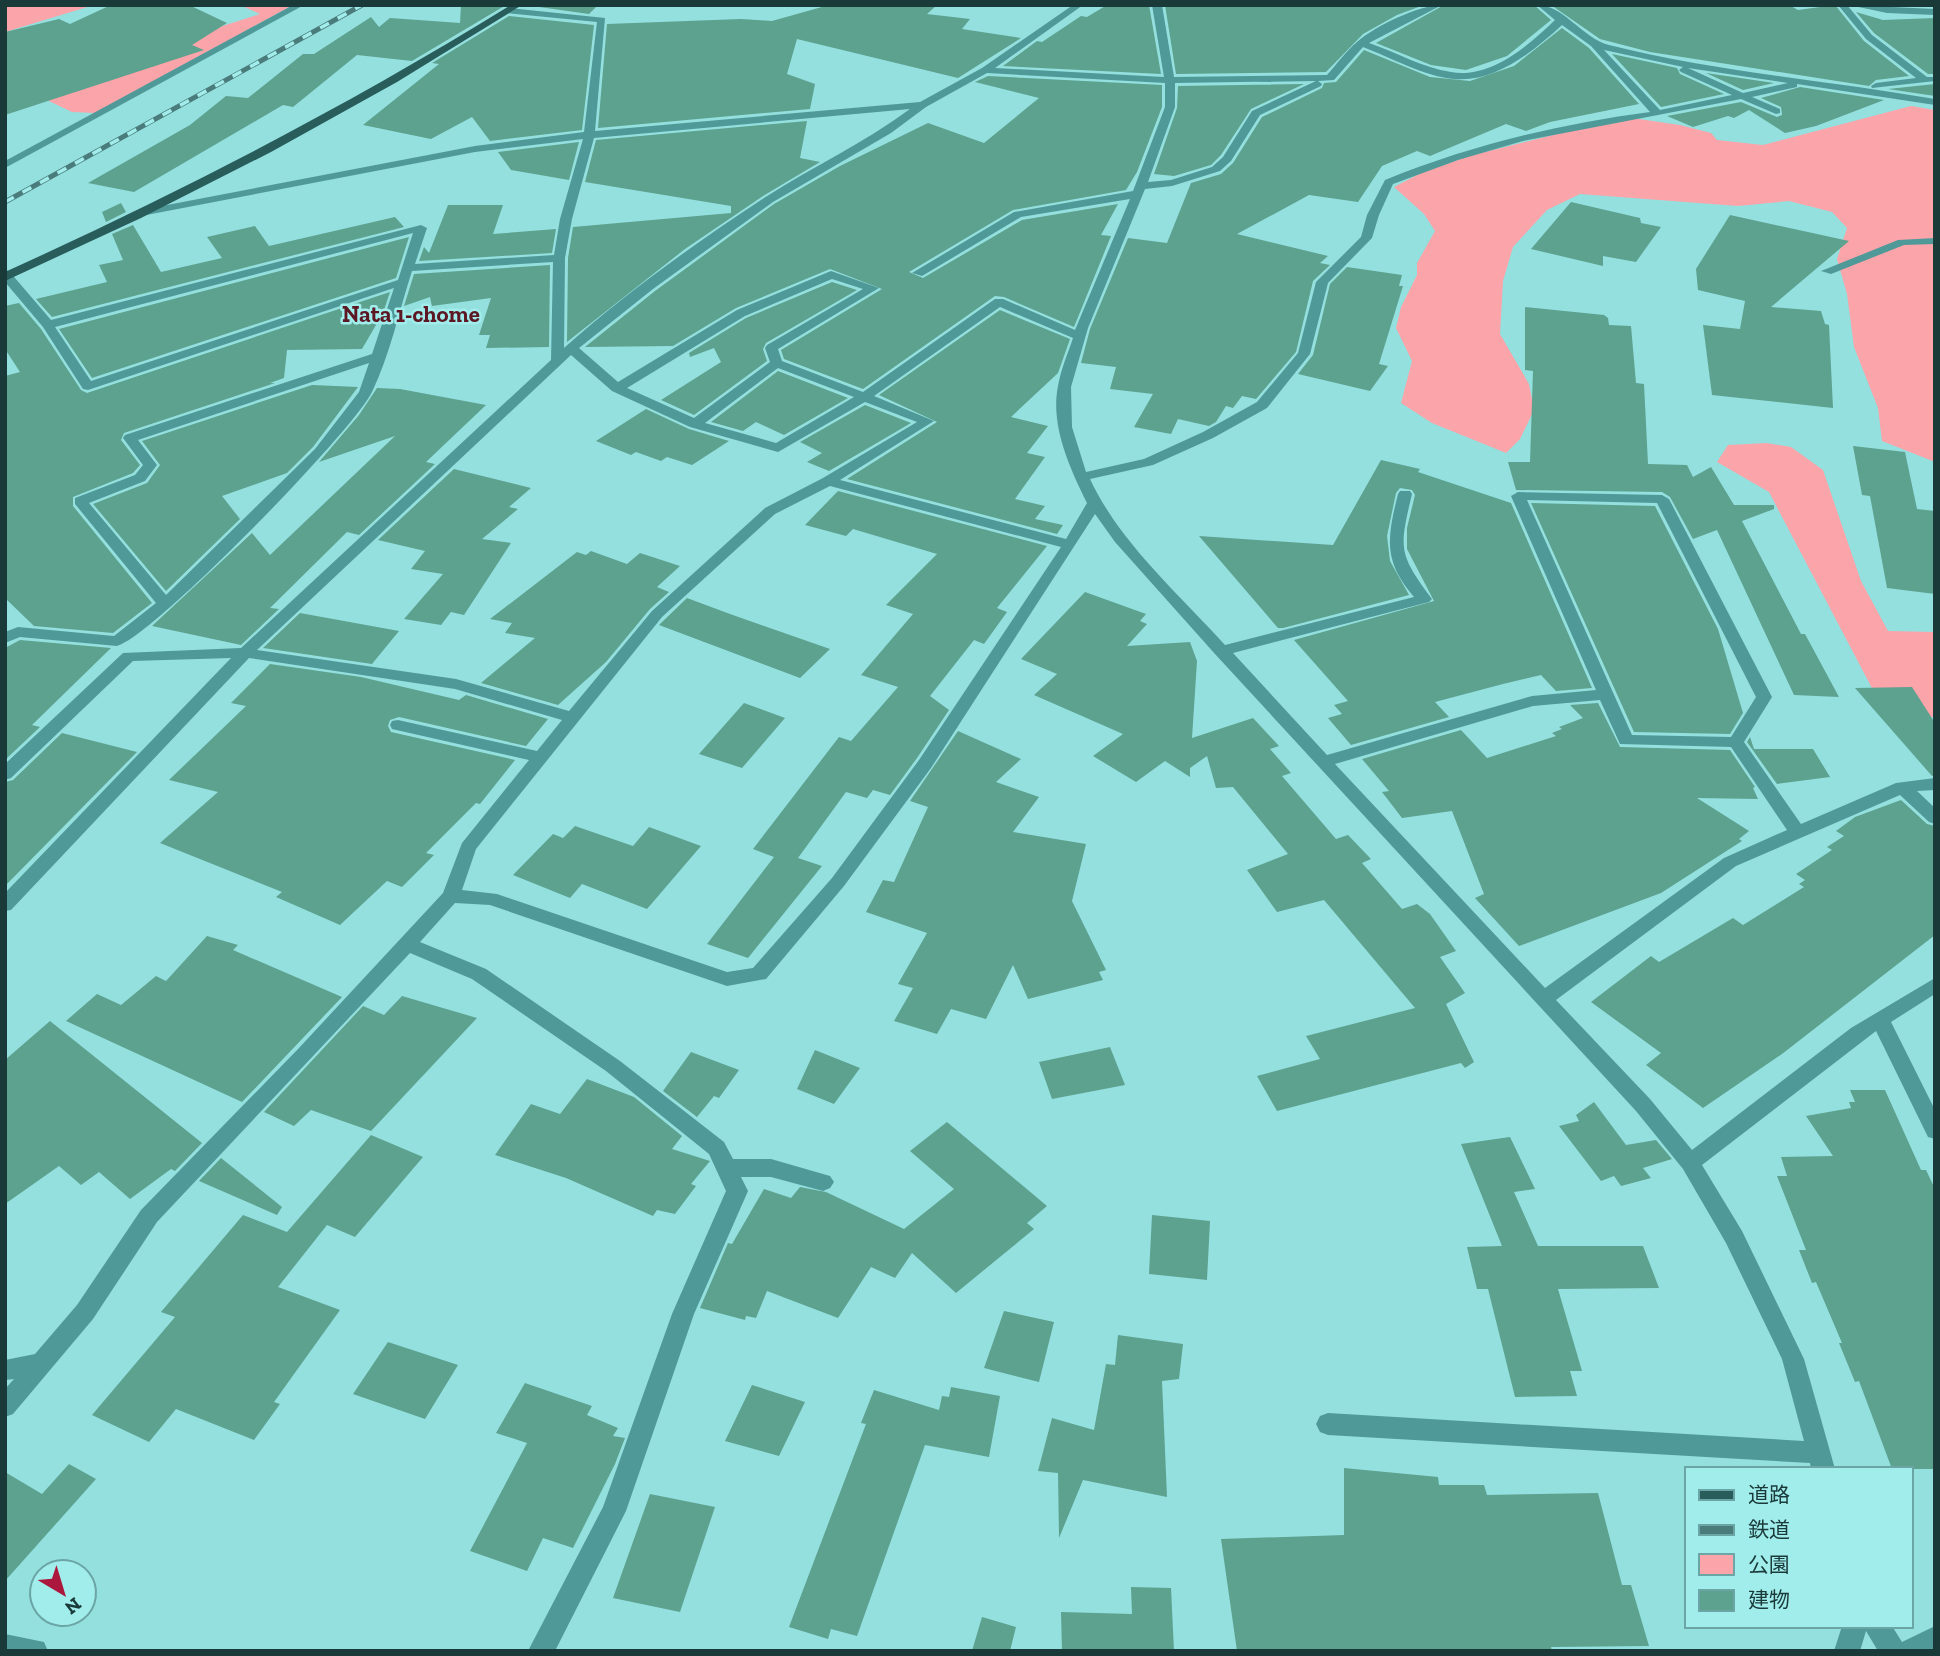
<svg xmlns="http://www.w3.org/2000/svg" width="1940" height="1656" viewBox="0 0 1940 1656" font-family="'Zilla Slab','Noto Sans JP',serif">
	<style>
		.green { fill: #fba4aa }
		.building { fill: #5da18f }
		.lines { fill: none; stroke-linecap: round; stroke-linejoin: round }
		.minor { fill: #509999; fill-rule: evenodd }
		.major { fill: #285d5c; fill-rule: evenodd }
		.rail-casing { stroke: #4b7c7c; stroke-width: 5 }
		.rail { stroke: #a1edec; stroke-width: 3.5; stroke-dasharray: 10; stroke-linecap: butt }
		.labels { text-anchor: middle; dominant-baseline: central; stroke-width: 5; stroke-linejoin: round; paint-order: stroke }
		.far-neighbourhood-label { font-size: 23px; font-weight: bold; fill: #5c1723; stroke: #a1edec }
	</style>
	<rect width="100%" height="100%" fill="#94e0df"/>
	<path class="green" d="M5,5H94L5,32Z
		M240,5H293L95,113L72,112L5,80L198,34L260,14Z
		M1911,106L1935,110V462L1882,441L1878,408L1854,347L1847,294L1837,259L1847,228L1832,212L1789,201L1738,206L1580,194L1547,210L1513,247L1503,281L1500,334L1529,384L1534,410L1520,439L1506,453L1432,423L1401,403L1412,361L1396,328L1401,307L1417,275V263L1435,231L1424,214L1394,187L1421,173L1469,156L1625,117L1680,125L1711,133L1717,140L1763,145Z
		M1767,443L1791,447L1823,470L1861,581L1888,631L1935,632V716L1910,725L1874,692L1769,492L1717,462L1728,445Z"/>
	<path class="building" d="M111,5H189L227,23L192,45L204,50L5,115V32L59,19L70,24Z
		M461,5H506L412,61L357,55L293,107L283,105L134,192L88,183L190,125L226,96L248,98L303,54H314L371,17L379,27L390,18L460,23Z
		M525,5H598L589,14Z
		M829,5H937L927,14L970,19L962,29L1021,38L958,78L797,39L787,74L815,84L810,109L598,128L607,24L741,19L772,21Z
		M1107,5H1149L1161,74L1003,66L1037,41L1042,42L1081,16L1087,17Z
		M1165,5H1424L1397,15L1363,34L1326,72L1176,74Z
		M1444,5H1534L1551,20L1507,56L1466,70L1431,65L1376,43Z
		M1551,5H1789L1798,10L1835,5L1864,41L1909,76L1876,80L1869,86L1650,52L1600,39Z
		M1856,12L1883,20L1935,18V74H1928L1874,33Z
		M509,16L594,25L582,130L490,141L472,117L431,139L363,125L439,64L432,63Z
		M1562,28L1589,48L1639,104L1550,122L1526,131L1506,124L1430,156L1417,151L1382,166L1358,202L1309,195L1237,234L1328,256L1320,263L1330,265L1313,281L1296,352L1256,399L1242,396L1233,408L1226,406L1216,422L1209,426L1178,419L1171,434L1134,427L1153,394L1110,389L1116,367L1081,363L1090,329L1128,238L1167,243L1191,183L1221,174L1233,163L1262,117L1322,88L1324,83L1336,82L1364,50L1430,77L1470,81L1514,66Z
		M1612,54L1677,68L1680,74L1724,94L1661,107Z
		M1706,73L1774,83L1743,90Z
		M988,76L1162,85V107L1137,172L1126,190L1013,210L909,272L923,278L1022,220L1118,204L1101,235L1111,236L1074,327L1004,297L995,296L863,389L784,359L781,350L882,289L830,269L736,308L673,346L585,347L655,291L774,204L840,166L928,123L984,143L1039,98L975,82Z
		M1304,84L1251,109L1221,155L1211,165L1174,176L1154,174L1177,108L1178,86Z
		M1935,84V96L1888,89Z
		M1800,87L1884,100L1816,126L1785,133L1749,110L1734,118L1728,116L1693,127L1667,116L1741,102L1777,117L1782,115L1781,107L1761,98Z
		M807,121L800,158L820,162L763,196L685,249L567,342L568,258L573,227L731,213V206L585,182L596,140Z
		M579,142L569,180L511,170L498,152Z
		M1571,202L1640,218L1641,223L1661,227L1636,262L1603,256V266L1531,249Z
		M121,203L126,212L106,222L102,212Z
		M448,205H503L493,234L556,229L552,253L419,261L424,247L429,253Z
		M1730,215L1849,241L1771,307L1821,311L1825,324L1829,325L1833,408L1712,395L1703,325L1740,329L1745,301L1698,290L1696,269Z
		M395,217L404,227L52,317L36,299L107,282L99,265L123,260L112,234L133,225L161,272L222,258L207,237L255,226L269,246Z
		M409,237L396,278L92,378L59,329Z
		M550,265L549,347L486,348L490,335H479L491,298L432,306L430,297L404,306L414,274Z
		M1347,267L1402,275L1399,286H1403L1379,364L1388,366L1370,391L1298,374L1313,355L1330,284Z
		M832,282L857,290L766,343L763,349L767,361L694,415L661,400L721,362L714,348L690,357L689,353L746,318Z
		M390,292L383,313L362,349L287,350L284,378L270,383H275L124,433L121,440L140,465L133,473L73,497V506L152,603L113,633L34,626L5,598V376L20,372L5,349V306L19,303L41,329L81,390L87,393Z
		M1525,307L1604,315L1608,318L1609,325L1631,326L1636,383L1644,384L1648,464L1687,465L1693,477L1711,467L1734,505H1774V509L1742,521L1801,634H1805L1839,697L1794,695L1717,530L1693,539L1670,497L1662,492L1516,490L1508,462H1530L1533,371L1525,370Z
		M1000,310L1070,339L1058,373L1011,417L1048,426L1027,453L1045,457L1015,499L1045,506L1035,519L1063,525L1057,534L847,479L937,422L879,395Z
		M778,371L848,398L784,435L756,422L743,431L711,422Z
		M312,385L358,387L313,447L287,473L222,496L240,519L166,591L93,504L147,483L160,465L142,441Z
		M377,388L400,389L486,405L426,462L435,464L359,535L347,532L270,608L279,609L241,645L152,626L252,533L270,555L395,436L319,462L359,415Z
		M865,405L911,423L829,471L807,462L822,453L800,442Z
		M646,409L689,429L729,441L692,465L667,457L661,461L636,452L631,455L596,441Z
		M1853,446L1905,452L1917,509L1935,511V594L1887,588L1870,496L1862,495Z
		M1381,460L1420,469L1418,472L1511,503L1592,688L1556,691L1541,675L1503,684L1435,702L1449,717L1351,745L1328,718L1342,714L1334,705L1348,701L1294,640L1434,601L1407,549V528L1415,495L1412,490L1400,488L1396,493L1387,536L1390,561L1409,595L1283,628H1278L1199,536L1333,545Z
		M454,469L531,488L509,507L518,509L482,539L511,543L464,615L451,612L441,625L404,619L443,574L411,569L425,551L378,540Z
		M838,491L1047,546L997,608L1007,612L984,644L974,640L930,696L949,710L917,758L890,795L873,790L867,798L846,792L798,858L822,866L748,958L707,944L774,857L753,849L839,737L851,741L898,687L861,675L913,614L886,605L937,554L853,529L846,536L805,525Z
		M1531,503L1655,506L1718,629L1743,713L1730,734L1634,732Z
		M591,551L627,564L640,553L680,566L657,587L669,592L650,609L606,662L558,705L481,683L535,638L505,633L512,623L490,619L577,552L586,555Z
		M1085,592L1146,614L1140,621L1147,624L1127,646L1190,642L1197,661L1192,738L1253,718L1279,746L1270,749L1291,773L1282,776L1336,839L1348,835L1371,859L1362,863L1402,909L1417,904L1430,914L1456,951L1440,957L1465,993L1446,1004L1474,1062L1465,1068L1461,1063L1277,1111L1257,1076L1320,1059L1306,1036L1415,1008L1324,900L1277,912L1247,870L1288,854L1233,787L1216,788L1207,756L1190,768V777L1165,761L1136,782L1093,756L1123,734L1034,695L1057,674L1021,659Z
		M687,598L730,614L830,649L800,678L659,625Z
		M300,613L399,631L372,664L263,648Z
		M20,640L111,648L32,725L40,727L5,760V648Z
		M270,664L361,677L459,700L466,695L548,719L526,746L399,717L390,720L388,726L391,732L515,760L480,804L476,803L426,853L434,855L402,887L387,881L340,925L276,897L282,892L160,843L218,792L169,780L246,706L231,703Z
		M1912,687L1935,723V775L1932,776L1855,688Z
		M744,703L785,718L742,768L699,754Z
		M1598,703L1620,747L1730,750L1755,787L1753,788L1758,799L1697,798L1749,831L1739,839L1742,841L1661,893L1519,946L1475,898L1484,894L1452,811L1402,818L1382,792L1389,791L1362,759L1461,730L1487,758L1556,736L1552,733L1562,729L1559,727L1583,718L1570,705Z
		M958,731L1021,759L996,782L1039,797L1013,832L1086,844L1072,901L1106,970L1099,972L1103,980L1028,999L1013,965L986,1019L951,1009L937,1034L894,1021L913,988L898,984L927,933L866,912L883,880L894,882L928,807L910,801Z
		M62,733L137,752L5,886V782L13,780Z
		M1750,737L1754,749H1813L1830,777L1777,784L1747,742Z
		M1901,800L1927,824L1935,826V935L1782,1054L1703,1108L1646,1065L1661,1053L1591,1002L1651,956L1659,962L1733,918L1743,925L1804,887L1799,884L1805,880L1796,874L1832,850L1827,847L1844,836L1836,831L1855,817Z
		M575,826L633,846L649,827L701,846L647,909L582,884L570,898L513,875L553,834L563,838Z
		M207,936L238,945L233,950L342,997L242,1102L66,1021L97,994L121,1005L156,976L166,981Z
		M402,996L477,1018L371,1131L311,1110L294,1126L264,1112L363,1006L384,1015Z
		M50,1021L202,1143L175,1171L171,1169L130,1199L99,1172L81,1185L59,1166L5,1204V1060Z
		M1110,1047L1125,1085L1052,1099L1039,1062Z
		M815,1050L860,1068L834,1104L797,1089Z
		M691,1052L739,1070L719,1098L714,1096L697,1117L663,1091Z
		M587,1079L634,1097L682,1136L672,1149L710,1161L691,1184L696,1186L675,1214L657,1210L653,1216L566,1178L495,1155L531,1104L560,1114Z
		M1850,1090H1885L1921,1170H1926L1935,1189V1469H1892L1859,1381L1855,1382L1839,1343H1842L1816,1282L1812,1283L1799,1250H1806L1777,1176H1787L1781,1157L1833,1156L1806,1116L1851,1108L1849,1102H1855Z
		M1594,1102L1626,1145L1656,1140L1672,1159L1643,1168L1651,1178L1621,1186L1614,1176L1601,1181L1559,1126L1579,1121L1576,1115Z
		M947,1122L1047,1206L1027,1223L1034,1229L956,1293L912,1253L895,1278L871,1267L838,1318L767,1291L756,1318L746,1316L745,1320L700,1308L728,1243L732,1244L764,1189L791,1198L800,1187L826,1192L904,1229L954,1189L910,1151Z
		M371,1135L423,1157L355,1237L327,1225L278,1287L340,1310L274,1402L280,1404L254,1440L176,1409L149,1442L92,1415L175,1317L161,1312L243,1215L287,1232Z
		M1510,1137L1535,1189L1514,1192L1538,1246H1643L1659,1288L1558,1289L1582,1371H1570L1577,1396L1515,1397L1488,1289H1477L1467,1247L1502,1246L1461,1144Z
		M221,1158L282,1207L277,1215L199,1181Z
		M1152,1215L1210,1221L1207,1280L1149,1274Z
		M1004,1311L1054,1322L1039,1382L984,1368Z
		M1118,1335L1183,1344L1179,1379L1162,1381L1167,1497L1083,1480L1059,1538L1058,1473L1038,1471L1052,1418L1094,1430L1106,1364L1115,1365Z
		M388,1342L458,1365L425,1419L353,1394Z
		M525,1383L592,1406L587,1415L618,1428L613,1436L625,1438L615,1464L573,1548L543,1538L527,1571L470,1551L527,1443L496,1433Z
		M752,1385L805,1402L779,1456L725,1441Z
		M951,1387L1000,1396L989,1457L925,1445L857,1636L831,1629L828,1639L789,1627L866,1424L861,1423L874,1390L939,1410L942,1396L949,1397Z
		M69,1464L96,1479L5,1581V1472L42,1494Z
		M1344,1468L1438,1477L1439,1485H1484L1487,1495L1598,1493L1622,1585H1631L1649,1646L1551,1647L1552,1651H1237L1221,1539L1344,1535Z
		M650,1494L715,1507L680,1612L613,1598Z
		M1131,1587L1171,1588L1174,1651H1062L1061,1612L1132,1614Z
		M982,1617L1016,1627L1010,1651H972Z"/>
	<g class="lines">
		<path class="minor" d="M293,5H304L5,168V161Z
			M1073,5H1083L995,68L1164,77L1152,5H1162L1174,77L1327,75C1337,64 1346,51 1357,42C1375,26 1419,5 1442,5L1369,43C1396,52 1423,68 1451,72C1491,79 1529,45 1555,20L1537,5C1564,5 1582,38 1609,45C1716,72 1826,80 1935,99V105L1797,84V87L1752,97L1780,109V113L1776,114L1741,99L1523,141L1458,160L1393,184L1379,215L1372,238L1328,283L1310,354L1267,408L1213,438L1153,465L1090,479C1120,543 1178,593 1225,645L1414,597C1383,561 1387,538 1398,494L1400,491H1410L1412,494C1399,549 1398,553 1432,599L1429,602L1233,653L1327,755L1532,696L1596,690L1511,496L1518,492L1662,495L1669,499L1772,697L1744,742L1801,824L1896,783L1935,778V790L1917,791L1935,808V824L1929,822L1900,795L1736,866L1556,1000L1650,1099L1692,1150L1851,1028L1935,978V994L1891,1022L1935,1110V1139L1928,1137L1876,1031L1702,1165L1742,1231L1804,1359L1835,1469H1811L1810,1463L1328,1435L1320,1432L1316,1424L1320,1416L1328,1413L1804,1441L1782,1359L1726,1243L1683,1169L1636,1111L1215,654L1115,542L1095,514L931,768L844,886L766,979L727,986L490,905L455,903L420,942L486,969L620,1061L724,1142L733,1159H771L830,1176L834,1182L830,1188L823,1191L771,1177H741L748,1191L694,1314L626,1511L555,1651H528L603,1507L672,1314L726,1191L709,1154L606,1071L472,979L410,953L157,1222L93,1319L13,1414L5,1417V1389L14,1379L5,1380V1360L35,1354L77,1305L141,1210L299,1048L443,893L462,843L529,760L392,729L390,725L392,721L398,720L537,751L562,720L455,689L249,658L11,910L5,911V893L231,658L133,661L11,778L5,780V764L123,653L241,648L551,360L553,262L412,271C399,311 390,355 372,392C354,430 153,637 117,646L20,637L5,643V632L18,627L114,636L156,603L75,504V498L135,475L143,465L123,438L125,435L372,354L394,288L88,390L83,389L43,327L5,282V270L9,271L51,320L421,225L427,228L415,264L554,255L560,219L583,139L475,152L141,216L135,213L141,210L475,146L584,132L597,22L506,13V9L509,8L605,18L595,131L920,102L982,68ZM1562,25L1591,46L1650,112C1559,124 1471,145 1385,180L1367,215L1361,237L1316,282L1298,353L1257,402L1203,432L1144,459L1086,472L1072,427L1071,387L1088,328L1145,189L1172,186L1220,171L1231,161L1260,115L1321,86L1322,84L1318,81L1334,80L1363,47C1392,58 1423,76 1454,79C1495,83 1534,51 1562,25ZM1604,50L1683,67L1679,70L1681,72L1732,95L1660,110ZM1688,68L1788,83L1743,93ZM987,73L1165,83V107L1133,191L1014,212L912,273L922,276L1021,217L1130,199L1075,330L1003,299H995L863,392L782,361L778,349L879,288L831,271L737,310L618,382L579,348L653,289L773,202L891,133L926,107ZM1316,81L1252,111L1223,157L1212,167L1171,180L1148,182L1175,107V83ZM910,109C864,143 812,167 764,198C696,243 625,293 564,348L565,258L572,219L594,138ZM413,233L398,280L91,381L55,327ZM832,279L863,289L767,345L765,348L770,362L694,418L627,388L745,316ZM1000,307L1073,338C1068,353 1061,369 1058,386C1050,426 1070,468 1087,503L1066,539L840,480L934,421L874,396ZM571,355L612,391L690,427L778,452L865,402L917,422L823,478L765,508L652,611L569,711L456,679L257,650ZM369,363L359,392L315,449L166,595L89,503L145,481L157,465L138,440ZM778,368L854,397L776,443L705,423ZM830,486L1061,547L919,760L832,878L753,968L727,972L497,894L462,890L476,849L662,617L775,514ZM1527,500L1657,503L1756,697L1731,737L1632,735ZM1600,700L1620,744L1731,747L1787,830L1724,858L1545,988L1335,764L1533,706Z
			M1838,5H1847L1872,35L1927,77H1935V81L1872,88L1871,86L1876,83L1916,78L1866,39Z
			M1849,5L1935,9V15L1887,13Z
			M1935,238V244L1904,245L1831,274L1821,271L1898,240Z
			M1842,1626H1892L1902,1642L1935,1626V1651H1878L1866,1631L1860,1651H1834Z
			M5,1634L44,1642L48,1651H5Z"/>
		<path class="major" d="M511,5H522L397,82L271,152L141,218L5,281V272C179,193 348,106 511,5Z"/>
		<defs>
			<path id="rail" d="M5,202L362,5"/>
		</defs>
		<use href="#rail" class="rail-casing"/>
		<use href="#rail" class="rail"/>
	</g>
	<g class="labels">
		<g class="far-neighbourhood-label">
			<text x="411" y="314">Nata 1-chome</text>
		</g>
	</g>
	<rect width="1940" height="1656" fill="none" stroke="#1a3a3a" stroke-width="14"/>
	<rect x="1685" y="1467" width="228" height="161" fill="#a1edec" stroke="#6ba5a5" stroke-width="2"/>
	<rect x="1699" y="1490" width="35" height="10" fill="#285d5c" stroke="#6ba5a5" stroke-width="2"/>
	<text x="1748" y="1502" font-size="21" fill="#1a3a3a">道路</text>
	<rect x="1699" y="1525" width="35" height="10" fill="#4b7c7c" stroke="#6ba5a5" stroke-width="2"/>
	<text x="1748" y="1537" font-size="21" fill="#1a3a3a">鉄道</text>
	<rect x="1699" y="1554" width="35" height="21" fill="#fba4aa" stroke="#6ba5a5" stroke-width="2"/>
	<text x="1748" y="1572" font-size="21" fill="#1a3a3a">公園</text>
	<rect x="1699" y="1590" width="35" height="21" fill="#5da18f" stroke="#6ba5a5" stroke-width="2"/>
	<text x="1748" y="1607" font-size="21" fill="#1a3a3a">建物</text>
	<g transform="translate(63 1593) rotate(142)"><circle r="33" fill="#a1edec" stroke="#6ba5a5" stroke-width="2"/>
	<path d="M0-5L12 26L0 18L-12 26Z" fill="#ac173d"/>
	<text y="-10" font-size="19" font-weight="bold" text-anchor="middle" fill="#1a3a3a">N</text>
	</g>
</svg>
